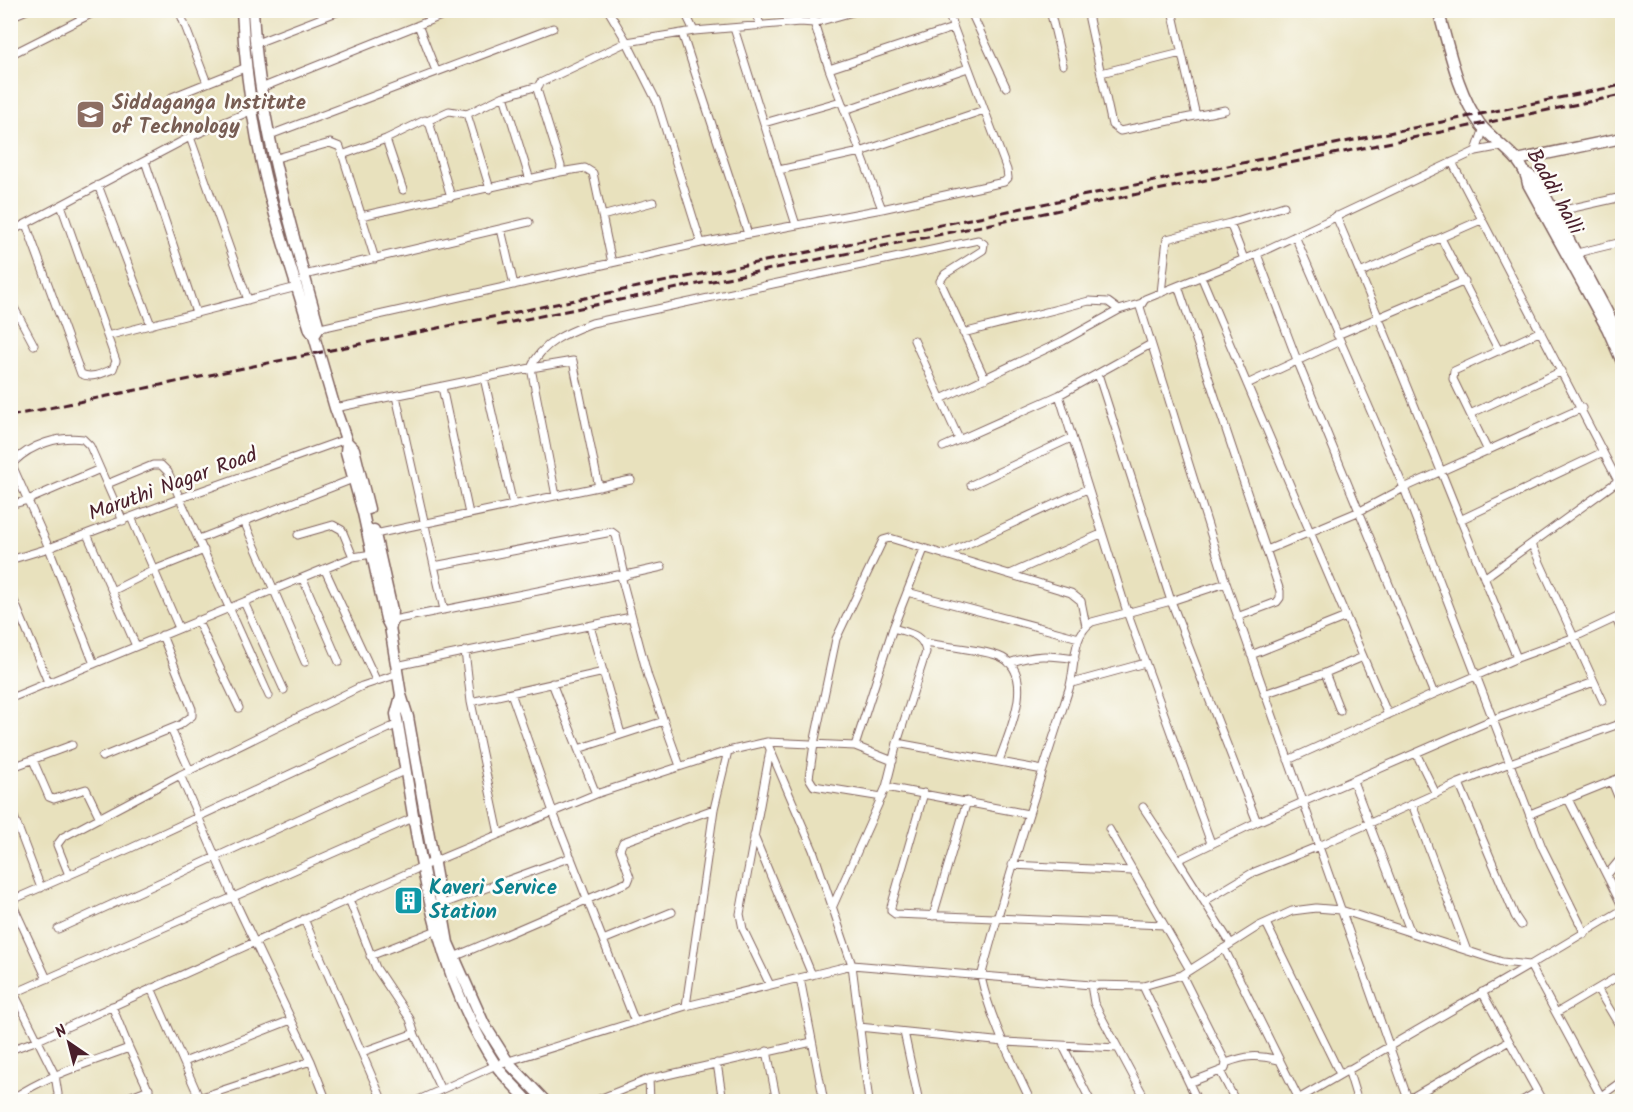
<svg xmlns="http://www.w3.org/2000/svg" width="1633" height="1112" viewBox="0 0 1633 1112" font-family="Kalam,sans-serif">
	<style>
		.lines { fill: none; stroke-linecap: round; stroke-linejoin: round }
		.street-casing { stroke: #81635e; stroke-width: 9 }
		.secondary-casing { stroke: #81635e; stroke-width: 13 }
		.street { stroke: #fff; stroke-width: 7 }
		.secondary { stroke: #fff; stroke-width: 10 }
		.rail { stroke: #4a1f2b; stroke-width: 3; stroke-dasharray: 9 4.5; stroke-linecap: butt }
		.labels { text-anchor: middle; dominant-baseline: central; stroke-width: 5; stroke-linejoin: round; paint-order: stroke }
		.education-label { font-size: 21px; font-weight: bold; fill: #785e54; stroke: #fdfcf7; text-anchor: start }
		.street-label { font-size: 21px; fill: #4a1f2b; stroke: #fdfcf7 }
		.culture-label { font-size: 21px; font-weight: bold; fill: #0d838f; stroke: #fdfcf7; text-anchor: start }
	</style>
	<rect width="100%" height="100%" fill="#fdfcf7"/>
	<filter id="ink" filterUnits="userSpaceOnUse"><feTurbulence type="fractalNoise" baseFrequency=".0167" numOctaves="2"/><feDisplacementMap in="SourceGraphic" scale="12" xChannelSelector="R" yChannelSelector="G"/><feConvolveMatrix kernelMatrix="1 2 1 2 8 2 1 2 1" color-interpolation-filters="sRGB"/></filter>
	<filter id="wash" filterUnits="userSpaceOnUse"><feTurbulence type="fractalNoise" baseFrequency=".008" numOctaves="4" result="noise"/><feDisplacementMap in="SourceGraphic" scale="24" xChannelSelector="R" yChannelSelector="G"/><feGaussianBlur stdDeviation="1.35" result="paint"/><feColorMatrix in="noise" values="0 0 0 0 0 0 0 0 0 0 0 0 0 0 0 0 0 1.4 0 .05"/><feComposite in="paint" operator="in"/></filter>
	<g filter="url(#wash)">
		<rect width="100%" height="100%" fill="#e8e1bd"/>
	</g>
	<g filter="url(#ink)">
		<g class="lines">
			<defs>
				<path id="street" d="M179,10L207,83
					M608,10L627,42L657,102L701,243
					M684,10L694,31
					M754,10L761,26
					M810,10L829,69L882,209
					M970,10L1006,87
					M1050,10L1063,65
					M1087,10L1112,125L1120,131L1225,110
					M1172,10L1196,116
					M10,17L27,10
					M418,25L436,71
					M734,28L796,225
					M682,33L748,234
					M254,44L342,10
					M10,55L99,10
					M829,69L953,28
					M1101,73L1181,53
					M261,88L456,10
					M504,96L530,180
					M172,97L247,67
					M845,110L968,68
					M467,114L490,189
					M427,121L449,111L467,114L504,96L538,86
					M764,123L841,101
					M270,135L553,28
					M190,137L248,300
					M386,139L403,190
					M1476,151L1484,128
					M342,155L386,139L425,120L430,125L451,197
					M273,159L330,143L340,147L375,259
					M145,161L196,313
					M1452,162L1618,481
					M779,170L860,152L984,110
					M560,172L585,168L593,173L612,263
					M98,185L151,325
					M1555,212L1622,197
					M361,216L560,172L561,166L537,89L540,83L627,42L694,31L800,22L814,23L860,10
					M602,216L653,202
					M1336,216C1399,363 1456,511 1517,658
					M1230,223L1244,259
					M26,224L81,374C92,379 103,373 113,369L116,361L61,205
					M501,229L514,285
					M10,232L190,137L255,109
					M1295,236L1404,488L1542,847L1585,934
					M1441,238L1499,351
					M1577,253L1622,242
					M1257,254L1297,360L1434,694
					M1360,273L1481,220
					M304,275L529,222
					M1201,276L1388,715
					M1178,286L1280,591V598L1277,602L1237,617
					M1161,293L1167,239L1230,223L1284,206
					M10,300L34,345
					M316,329L701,243L882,209L1004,182L1008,178L1007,170L947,10
					M963,333L1089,301L1108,302L1119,310
					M1337,335L1465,281
					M107,336L297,287
					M914,340L959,439
					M1098,374L1171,601L1257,822
					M484,378L513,505
					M1247,384L1340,341
					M442,387L469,514
					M1059,395L1127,612L1211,843
					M396,396L444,610
					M941,399L1063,341L1119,310L1142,303
					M335,408L531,368L573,361L599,487
					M1470,414L1562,371
					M943,447L1059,395L1151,344
					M1488,451L1453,379L1454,371L1541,331
					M107,484L153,465H161L168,472L269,696
					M971,485L1071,438
					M556,496L531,368C541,343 568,332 592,323L978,240L984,244L983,250L945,274L940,281L985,379
					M10,505L28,500L100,469
					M131,517L179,628
					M1460,520L1603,452
					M244,521L305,662
					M87,534L136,646
					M375,534L631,480
					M298,535L333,525L342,530L353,557
					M199,539L353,479
					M1532,545L1603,701
					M1267,550L1360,511L1404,488L1582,408
					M944,555L1087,489
					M10,560L49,548L181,498L346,439
					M434,566L612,532L616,535L625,576
					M325,570L376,680
					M1010,574L1101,534
					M621,576L662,567
					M1484,578L1622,478
					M303,579L339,662
					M10,591L48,682
					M112,591L154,570L204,550
					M907,592L1079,638
					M244,602L284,690
					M1616,618L1622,633
					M197,620L239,708
					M393,620L618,575L621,576L648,677L680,766
					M590,626L621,734
					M925,643C942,646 989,650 1003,658C1036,677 1008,735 999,761
					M465,651L471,702L499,834
					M1251,655L1346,617
					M1009,663C1035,654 1049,655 1075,659
					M94,664L49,548L13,467L14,462C31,444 59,436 83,439L90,446L123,521
					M396,666L631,617
					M1325,673L1340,711
					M552,683L596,794
					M1072,683L1145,663
					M511,693L553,812L635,1022
					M1264,694L1325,673L1363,657
					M11,698L353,557L372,554
					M471,702L604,672
					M171,729L190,771
					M767,742L813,850L852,965L869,1102
					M897,743L1043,770
					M855,746L893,761
					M578,749L664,721
					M1416,753L1436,794
					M102,757L180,725L192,716V709L162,635
					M33,760L49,797L54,799L86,789L100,818
					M1288,760L1434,694L1517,658L1575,637L1622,615
					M10,768L72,745
					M180,775L233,897L311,1061L327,1102
					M1353,781L1411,933
					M1612,782L1622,806
					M1459,783L1515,916L1521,925
					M886,787L1028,814
					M924,793L891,907V911L895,914L1164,925
					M882,797L814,786L809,778L814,744L836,639L883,540L890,538L1071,593L1081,601L1086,626
					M1568,799L1622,906
					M1412,804L1467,951
					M10,806L41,888
					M1143,807L1178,860
					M1530,814L1622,777
					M1109,829L1190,970
					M754,836L812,975
					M1012,865L1132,871
					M69,875L57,845L63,837L180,775L362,686L398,674
					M1607,875L1622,857
					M349,899L376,968L410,1019L415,1035
					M10,901L131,848L398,724
					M11,901L47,979
					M1205,901L1252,873L1319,846L1459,783L1510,763L1622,723
					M440,905L571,857
					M832,908L886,787L897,743L926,652C923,634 909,633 893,628
					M933,916L967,801
					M304,919L383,1102
					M1266,923L1340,1074
					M58,929L406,770
					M603,940L672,912
					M1231,944L1178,860L1257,822L1494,719L1594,682
					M1224,948L1299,1099
					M370,956L437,930
					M454,957L628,882L630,877L620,849L623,842L714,809
					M1182,975L1226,1063L1225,1069L1189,1083
					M800,978L824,1102
					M10,985L55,1075L58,1094L57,1102
					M770,985L743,929L740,914L770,751
					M1091,985L1094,1003L1147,1102
					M1143,986L1198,1102
					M151,988L201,1102
					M1598,990L1622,1030
					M1482,992L1543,1102
					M10,995L415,817
					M112,1006L129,1048L154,1102
					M686,1006L714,809L728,751
					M1556,1013L1622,974
					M859,1027L1004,1042L1117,1048
					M904,1032L919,1102
					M1063,1046L1091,1102
					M10,1050L38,1040L423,866L596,794L728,751L767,742L855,746L893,628L924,549
					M767,1051L777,1102
					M362,1052L412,1034L415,1035L441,1090
					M184,1062L291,1020
					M717,1063L723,1102
					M1226,1063C1247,1055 1257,1055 1279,1060
					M1348,1069L1358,1102
					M1220,1071L1236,1102
					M649,1079L650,1102
					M1601,1096L1622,1081
					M199,1098L311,1061
					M1409,1099L1509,1041
					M10,1100C49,1074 86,1064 129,1048
					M116,1102L149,1089
					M414,1102L496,1065L686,1006L852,965L1091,985L1143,986L1182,975L1259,926L1292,911L1316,908L1341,910L1502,962L1530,965L1622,910
					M592,1102L649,1079L812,1042
					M1031,1102C1012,1061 991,1021 981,977C1007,880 1038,785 1069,689C1076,668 1071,635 1092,622L1171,601L1226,583
					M1293,1102L1530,965L1604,1102
					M1409,1102L1226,583L1140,307L1145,299L1257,254L1476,151L1503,146
					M1520,1102L1537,1092"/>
				<path id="secondary" d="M242,10C244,53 249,97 257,139C269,204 291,267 310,330L314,336L335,408L347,442L346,452L363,513L386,619L390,627L401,695L408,717L448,943L484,1024L508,1062L546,1102
					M253,10C258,119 290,224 319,328L314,336
					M1438,10C1449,47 1457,92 1480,124C1496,145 1524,156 1528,184L1607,328L1622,362
					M1517,160L1622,138
					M1526,173L1537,180L1622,340
					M347,442L354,449L369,509
					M374,530L392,610L391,626
					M401,696L396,714C418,833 427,960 495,1064C504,1077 518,1089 529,1102"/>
			</defs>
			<use href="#street" class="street-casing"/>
			<use href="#secondary" class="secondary-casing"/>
			<use href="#street" class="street"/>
			<use href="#secondary" class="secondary"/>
			<path class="rail" d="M497,325L1622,95
				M10,416L1622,85"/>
		</g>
	</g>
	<defs>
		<symbol id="university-square" viewBox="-11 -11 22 22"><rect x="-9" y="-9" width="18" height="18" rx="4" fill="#8d6e63" stroke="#fdfcf7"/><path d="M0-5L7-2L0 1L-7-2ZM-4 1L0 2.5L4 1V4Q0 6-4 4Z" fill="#fff"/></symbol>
		<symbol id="building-square" viewBox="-11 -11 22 22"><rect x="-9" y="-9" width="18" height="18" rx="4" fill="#0f9aa8" stroke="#fdfcf7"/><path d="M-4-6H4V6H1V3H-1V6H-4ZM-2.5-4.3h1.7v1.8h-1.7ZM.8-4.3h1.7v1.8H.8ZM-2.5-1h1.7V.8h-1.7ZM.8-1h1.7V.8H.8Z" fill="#fff"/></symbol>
	</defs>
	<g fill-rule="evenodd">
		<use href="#university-square" x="74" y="98" width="33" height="33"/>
		<use href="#building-square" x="392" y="884" width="33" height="33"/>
	</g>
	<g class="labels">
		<g class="education-label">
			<text x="112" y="103">Siddaganga Institute<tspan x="112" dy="24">of Technology</tspan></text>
		</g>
		<g class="street-label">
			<text transform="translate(1554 192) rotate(61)">Baddi halli</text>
			<text transform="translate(173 485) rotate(-20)">Maruthi Nagar Road</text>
		</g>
		<g class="culture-label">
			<text x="429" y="888">Kaveri Service<tspan x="429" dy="24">Station</tspan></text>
		</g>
	</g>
	<rect width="1633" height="1112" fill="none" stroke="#fdfcf7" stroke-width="36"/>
	<g transform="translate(69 1043) rotate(325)" stroke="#fdfcf7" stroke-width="4.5" paint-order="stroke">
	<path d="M0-4.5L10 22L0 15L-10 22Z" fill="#4a1f2b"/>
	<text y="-9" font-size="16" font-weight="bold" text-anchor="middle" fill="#4a1f2b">N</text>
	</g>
</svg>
